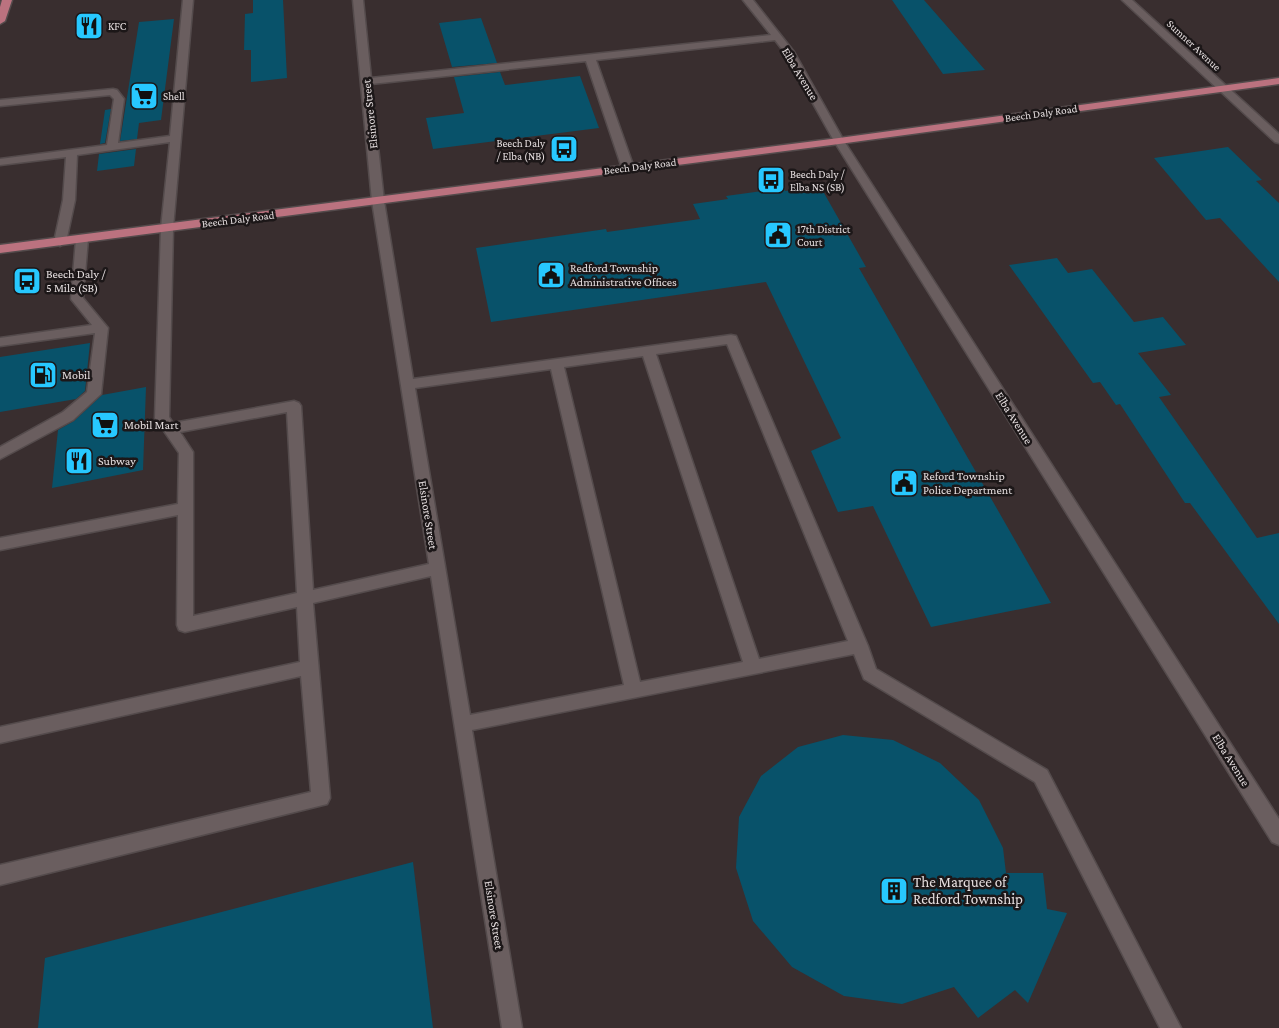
<svg xmlns="http://www.w3.org/2000/svg" width="1279" height="1028" viewBox="0 0 1279 1028" font-family="'Crimson Pro',serif">
	<style>
		.building { fill: #08526a }
		.lines { fill: none; stroke-linecap: round; stroke-linejoin: round }
		.minor-casing { stroke: #544b4c; stroke-width: 3 }
		.major-casing { stroke: #544b4c; stroke-width: 3 }
		.minor { fill: #6a5e5f; fill-rule: evenodd }
		.major { fill: #bb727f; fill-rule: evenodd }
		.labels { text-anchor: middle; dominant-baseline: central; stroke-width: 5; stroke-linejoin: round; paint-order: stroke }
		.far-poi-label { font-size: 11px; fill: #e7e0e1; stroke: #1c1718; text-anchor: start }
		.far-street-label { font-size: 11px; fill: #e7e0e1; stroke: #1c1718 }
		.street-label { font-size: 12px; fill: #e7e0e1; stroke: #1c1718 }
		.poi-label { font-size: 12px; fill: #e7e0e1; stroke: #1c1718; text-anchor: start }
		.near-poi-label { font-size: 15px; fill: #e7e0e1; stroke: #1c1718; text-anchor: start }
	</style>
	<rect width="100%" height="100%" fill="#392e2f"/>
	<path class="building" d="M253,0H283L287,78L251,82V50H244L245,14L253,13Z
		M892,0H924L985,70L943,74Z
		M481,18L497,63L452,67L439,23Z
		M174,19L161,120L139,123L137,139L120,141L139,22Z
		M500,72L505,85L580,76L599,128L433,149L426,118L464,113L454,77Z
		M111,109L105,143L100,144L105,110Z
		M1228,147L1262,180L1256,181L1279,203V282L1220,218L1206,220L1154,158Z
		M136,149L134,166L97,171L99,154Z
		M820,186L866,267L859,268L1051,603L931,627L873,506L838,512L811,451L841,438L766,282L491,322L476,248L606,229L607,232L700,219L693,204L728,199L726,196L784,188L785,191Z
		M1057,258L1068,273L1092,269L1134,322L1163,317L1186,345L1138,353L1171,395L1159,397L1257,538L1279,533V624L1190,503H1185L1120,404L1116,405L1100,382L1093,383L1009,265Z
		M90,343L85,391L76,399L0,412V357Z
		M146,387L143,470L52,488L58,430L74,421L102,395Z
		M843,735L893,740L940,763L979,800L1003,848L1006,873H1043L1047,909L1067,913L1028,1003L1015,990L978,1018L954,987L902,1004L844,996L792,967L753,921L736,868L739,817L761,776L798,747Z
		M413,862L433,1028H38L45,958Z"/>
	<g class="lines">
		<defs>
			<path id="minor" d="M183,0H193L173,228L169,417L173,423L294,401L299,403L301,406L313,590L429,564L372,201L353,0H363L371,78L771,35L743,0H753L794,52L844,141L1279,819V845L1272,842L834,141L785,53L775,40L596,60L634,168L628,171L622,168L586,61L371,84L384,201L413,379L731,335L736,336L868,646L876,669L1047,770L1181,1028H1160L1035,782L864,679L854,654L472,730L522,1028H502L431,576L313,603L330,798L327,804L0,885V865L311,792L301,676L0,743V727L300,662L297,607L185,632L179,630L177,625L178,515L0,550V538L178,504L179,453L155,418L161,228L170,142L77,155L75,200L66,242L60,246L54,242L63,200L66,157L0,165V159L107,145L114,99L110,95L0,106V100L113,89L117,90L124,99L118,143L170,136ZM727,344L848,641L759,659L656,354ZM643,356L743,662L640,682L564,367ZM551,369L624,685L470,715L415,388ZM287,412L297,593L193,616V452L180,432Z
				M1122,0H1132L1279,134V143L1275,142Z
				M82,235L88,239L83,298L108,328L101,394L73,420L0,459V447L63,412L87,392L95,333L0,346V338L92,325L71,299L76,239Z"/>
			<path id="major" d="M2,0H12L5,21L0,24V7Z
				M1279,78V84L839,144L0,253V245L839,138Z"/>
		</defs>
		<use href="#minor" class="minor-casing"/>
		<use href="#major" class="major-casing"/>
		<use href="#minor" class="minor"/>
		<use href="#major" class="major"/>
	</g>
	<defs>
		<symbol id="restaurant-square" viewBox="-11 -11 22 22"><rect x="-9" y="-9" width="18" height="18" rx="4" fill="#27c8ff" stroke="#1c1718"/><path d="M-5-6h1v4h1v-4h1v4h1v-4h1v5L-1.5 .5V6h-2V.5L-5-1ZM5-6V6H3V1.5H1.5Q1.5-4 5-6Z" fill="#111"/></symbol>
		<symbol id="supermarket-square" viewBox="-11 -11 22 22"><rect x="-9" y="-9" width="18" height="18" rx="4" fill="#27c8ff" stroke="#1c1718"/><path d="M-6-5.5h2.5l.6 2H6L4.5 2H-2.5L-4.4-4H-6ZM-1.5 3.2a1.3 1.3 0 1 0 .1 0ZM3 3.2a1.3 1.3 0 1 0 .1 0Z" fill="#111"/></symbol>
		<symbol id="bus-square" viewBox="-11 -11 22 22"><rect x="-9" y="-9" width="18" height="18" rx="4" fill="#27c8ff" stroke="#1c1718"/><path d="M-5-6H5V4H4V6H2V4H-2V6H-4V4H-5ZM-3.5-4V0h7V-4ZM-3.5 1.2v1.5H-2V1.2ZM2 1.2v1.5H3.5V1.2Z" fill="#111"/></symbol>
		<symbol id="civic-square" viewBox="-11 -11 22 22"><rect x="-9" y="-9" width="18" height="18" rx="4" fill="#27c8ff" stroke="#1c1718"/><path d="M-.6-6.5H3V-4.5H.6V-3L4-1V1h2V6H-6V1h2V-1L-.6-3ZM-1.2 2.5V6h2.4V2.5Z" fill="#111"/></symbol>
		<symbol id="fuel-square" viewBox="-11 -11 22 22"><rect x="-9" y="-9" width="18" height="18" rx="4" fill="#27c8ff" stroke="#1c1718"/><path d="M-5.5-6h7V0h2V4h1.3V-2.5L3-4.5l.8-.8L6-3V5H2.5V1h-1V6h-7ZM-4.2-4.7v3.2H.2V-4.7Z" fill="#111"/></symbol>
		<symbol id="building-square" viewBox="-11 -11 22 22"><rect x="-9" y="-9" width="18" height="18" rx="4" fill="#27c8ff" stroke="#1c1718"/><path d="M-4-6H4V6H1V3H-1V6H-4ZM-2.5-4.3h1.7v1.8h-1.7ZM.8-4.3h1.7v1.8H.8ZM-2.5-1h1.7V.8h-1.7ZM.8-1h1.7V.8H.8Z" fill="#111"/></symbol>
	</defs>
	<g fill-rule="evenodd">
		<use href="#restaurant-square" x="73" y="10" width="32" height="32"/>
		<use href="#supermarket-square" x="128" y="80" width="32" height="32"/>
		<use href="#bus-square" x="548" y="133" width="32" height="32"/>
		<use href="#bus-square" x="755" y="164" width="32" height="32"/>
		<use href="#civic-square" x="762" y="219" width="32" height="32"/>
		<use href="#civic-square" x="535" y="259" width="32" height="32"/>
		<use href="#bus-square" x="11" y="265" width="32" height="32"/>
		<use href="#fuel-square" x="27" y="359" width="32" height="32"/>
		<use href="#supermarket-square" x="89" y="409" width="32" height="32"/>
		<use href="#restaurant-square" x="63" y="445" width="32" height="32"/>
		<use href="#civic-square" x="888" y="467" width="32" height="32"/>
		<use href="#building-square" x="878" y="875" width="32" height="32"/>
	</g>
	<g class="labels">
		<g class="far-poi-label">
			<text x="108" y="26">KFC</text>
			<text x="163" y="96">Shell</text>
			<text x="545" y="143" text-anchor="end">Beech Daly<tspan x="545" dy="13">/ Elba (NB)</tspan></text>
			<text x="790" y="174">Beech Daly /<tspan x="790" dy="13">Elba NS (SB)</tspan></text>
			<text x="797" y="229">17th District<tspan x="797" dy="13">Court</tspan></text>
		</g>
		<g class="far-street-label">
			<text transform="translate(1194 45) rotate(43)">Sumner Avenue</text>
			<text transform="translate(1041 113) rotate(-8)">Beech Daly Road</text>
			<text transform="translate(640 166) rotate(-7)">Beech Daly Road</text>
			<text transform="translate(238 219) rotate(-7)">Beech Daly Road</text>
		</g>
		<g class="street-label">
			<text transform="translate(800 74) rotate(59)">Elba Avenue</text>
			<text transform="translate(370 114) rotate(-96)">Elsinore Street</text>
			<text transform="translate(1014 418) rotate(58)">Elba Avenue</text>
			<text transform="translate(428 515) rotate(81)">Elsinore Street</text>
			<text transform="translate(1231 760) rotate(58)">Elba Avenue</text>
			<text transform="translate(494 915) rotate(81)">Elsinore Street</text>
		</g>
		<g class="poi-label">
			<text x="570" y="268">Redford Township<tspan x="570" dy="14">Administrative Offices</tspan></text>
			<text x="46" y="274">Beech Daly /<tspan x="46" dy="14">5 Mile (SB)</tspan></text>
			<text x="62" y="375">Mobil</text>
			<text x="124" y="425">Mobil Mart</text>
			<text x="98" y="461">Subway</text>
			<text x="923" y="476">Reford Township<tspan x="923" dy="14">Police Department</tspan></text>
		</g>
		<g class="near-poi-label">
			<text x="913" y="882">The Marquee of<tspan x="913" dy="17">Redford Township</tspan></text>
		</g>
	</g>
</svg>
